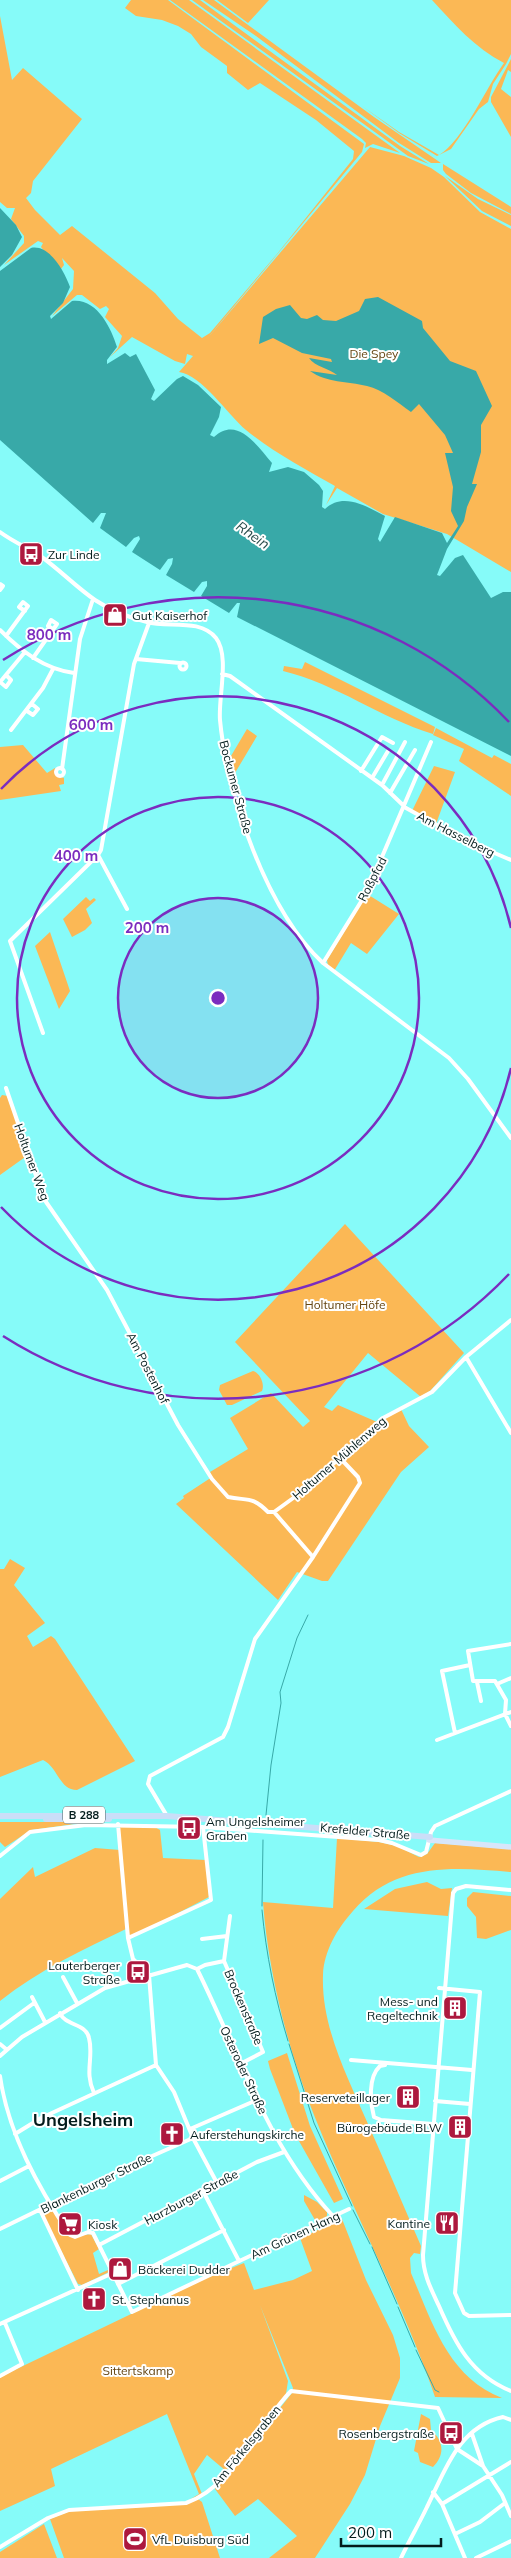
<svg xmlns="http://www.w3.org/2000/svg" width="511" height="2558" viewBox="0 0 511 2558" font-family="Mulish,sans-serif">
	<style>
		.green { fill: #fbb855 }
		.water { fill: #38a9a8 }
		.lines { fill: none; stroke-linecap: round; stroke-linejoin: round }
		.stream { stroke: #38a9a8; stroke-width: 1 }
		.minor { stroke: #fff; stroke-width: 4 }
		.primary { stroke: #d7e6fa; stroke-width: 5.5 }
		.trunk { stroke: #cadef8; stroke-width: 6 }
		.ring { fill: none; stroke: #7b2cbf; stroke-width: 2.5 }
		.labels { text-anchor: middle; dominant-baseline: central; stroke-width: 4; stroke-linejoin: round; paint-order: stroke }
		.shield { fill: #fff; stroke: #4f6060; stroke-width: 1 }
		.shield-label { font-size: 11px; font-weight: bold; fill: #031c1c }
		.park-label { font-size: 12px; fill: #654512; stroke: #fff }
		.poi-label { font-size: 12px; fill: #031c1c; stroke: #fff; text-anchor: start }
		.street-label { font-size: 12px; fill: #031c1c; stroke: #fff }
		.water-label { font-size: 14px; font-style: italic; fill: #2c4e4d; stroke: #fff }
		.district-label { font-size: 18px; font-weight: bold; fill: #031c1c; stroke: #fff }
		.centre { fill: #7b2cbf; stroke: #fff; stroke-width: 2.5 }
		.ring-label { font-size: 15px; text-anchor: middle; font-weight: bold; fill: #7b2cbf; stroke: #fff; stroke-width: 4; stroke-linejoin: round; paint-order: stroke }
	</style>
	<rect width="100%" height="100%" fill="#86fbf9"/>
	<path class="green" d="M131,0H168L364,144L362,152L206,340L370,147L404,156L431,168L444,177L480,212L511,229V572L447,534L383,514L337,488L326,505L335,486C305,469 273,452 246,430C228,415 202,375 179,372L193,356L187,354L185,364L175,361L132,337L110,357L118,348L122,336L105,317L109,309L106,306L100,309L82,295H77L52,316L73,289L74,271L62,258L64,265L61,269C56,260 47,255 41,247L43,243L38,241L4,265L24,243V236L11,219L15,208H7L0,202V16L12,80L23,68L82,119L33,181L31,193L26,198L35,210L60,235L72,226L155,293L178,319L202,338L210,333L277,254L353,159L354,151L316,120L260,83L248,90L227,73V66L201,47L191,34L178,26L162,20L136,16L125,8Z
		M170,0H189L400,153L373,144L365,148L366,143L362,139Z
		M192,0H200L400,146L429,164L408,156Z
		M203,0H214L374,117L441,163H431L399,143L256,36Z
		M217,0H269L248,23Z
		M432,0H511V54L506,64L493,84L488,102L479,109L451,149L437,156L399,133L362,106L399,132L439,155C463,141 487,86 504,63C475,48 454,24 432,0Z
		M511,59V72L508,70L501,89L511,97V137L491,102V97Z
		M443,164L511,207V214L471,193L446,174L443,170Z
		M445,176L478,199L511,215V226L482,211Z
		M305,662L435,727L433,734C380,718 337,684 283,671L284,666L302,669Z
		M436,728L492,758L494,755L511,764V796L459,761L464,749L433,735Z
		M247,729L257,736L232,778L228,761Z
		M23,745L47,773L55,768L56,775L64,778V784L59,785L61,791L0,800V747Z
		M434,766L455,772L436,824L412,811Z
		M367,894L399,914L367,954L351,943L334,971L328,966L327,960Z
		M86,897L90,901L94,898L96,900L86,909L92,923L85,930L72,937L63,919Z
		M50,932L70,991L59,1009L35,946Z
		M2,1095L8,1096L28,1155L0,1175V1098Z
		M345,1224L464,1353L431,1390L421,1397L368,1353L324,1407L332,1411L338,1405L377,1422L400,1407L409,1426L429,1447L401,1472L328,1581H322L297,1572L278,1600L176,1504L184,1498L183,1496L212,1477L210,1472L248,1449L230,1418L271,1393L303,1427L310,1421L235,1342Z
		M253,1371C260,1373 265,1384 262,1391L232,1405H227L219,1390L220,1385Z
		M10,1559L25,1568L14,1585L45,1623L27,1636L33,1647L51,1636L55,1639L135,1761L77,1790C59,1790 58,1767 43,1760L0,1777V1569H4Z
		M0,1822H75V1824L31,1830L5,1847L0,1842Z
		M120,1827H155L160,1830L163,1858L206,1860L209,1897L130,1938L128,1928C84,1949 39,1970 0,2001V1899L33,1867L35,1877L95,1848L120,1850Z
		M337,1838L379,1842L397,1846L419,1857L427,1854L435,1843L511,1849V1872C453,1867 395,1862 353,1911C337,1929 324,1951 323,1975C321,2027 348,2078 368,2124C386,2164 403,2205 421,2246L420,2254L414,2253L410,2258L411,2273C432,2322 448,2377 502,2398L435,2397C402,2300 352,2210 314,2115C288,2050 268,1971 263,1902L333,1908Z
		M427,1882L441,1889L452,1888L448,1916L364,1909L395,1889Z
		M473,1892L511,1896V1930L486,1939L477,1938L476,1917L467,1906V1898Z
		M287,2053L310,2126L343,2199L334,2203L295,2134L270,2069L268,2061Z
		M304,2195L317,2202L327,2212V2216L319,2221L315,2220L304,2201Z
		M52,2206L70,2237L91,2234L99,2249L93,2253L99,2274L108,2270L109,2272L82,2285L78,2284L41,2211Z
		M342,2219L366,2280L393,2335L400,2358V2378L380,2426L365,2475L350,2504L315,2558H269L297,2536L258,2499L235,2516L215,2489L292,2393L293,2388L260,2305L288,2381L286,2394L226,2471L207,2455L194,2474L202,2494L189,2500L199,2494L167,2414L51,2469L55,2486L0,2511V2377L204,2279L244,2263L254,2290L293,2280L312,2271L300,2238Z
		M421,2414L430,2419L431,2430C444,2441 445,2455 433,2467L420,2462L418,2453L414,2451Z
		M198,2499L202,2502L220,2558H64L50,2519L70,2511L191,2502Z
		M44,2524L57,2558H0V2552Z"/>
	<path class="water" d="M0,208L16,225L22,237L12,255L0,267Z
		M31,248C50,244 65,273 70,287L63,303L50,316L51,319L72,301C97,298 111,328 117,347L107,360V364L125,353L130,357L136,354L155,390L151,399L154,401L177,379L183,376L198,385L221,407L219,417L210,435L214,437C237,416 256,444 272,463L269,472L288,467L304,472L319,485L323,491L322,507L325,509C343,492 366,506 385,516L378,539L380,542L395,517L442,533L447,543L458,526L451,511L453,487L445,453H453L445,435L419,404L411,412C397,402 383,390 367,386C347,381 327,383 310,371L337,375C329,368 315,367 309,358L332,362L331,359L302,353L273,338L259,344L263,317L276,309L290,305L301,318L307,319L317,315L323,320L336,321L359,311L365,299L378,297L422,321L423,328L450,361L476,371L492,406L481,425V452L472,484H477L467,507L464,521L447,549L437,575L440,576L455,558L463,555L491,598L503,592H511V756L237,617L240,603H237L229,613L201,596L207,586V581L202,582L194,592L166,575L172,564L173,558L168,559L160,570L132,552L140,539L139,536L134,538L126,547L100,528L106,513H101L93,523L0,440V271Z"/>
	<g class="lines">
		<path class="stream" d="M266,1815L271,1765L281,1703L280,1692L297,1638L308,1615
			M262,1906L263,1840
			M262,1910C266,1954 275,1998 288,2041
			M289,2044L314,2123L352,2206
			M353,2210L370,2244
			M372,2247L397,2304
			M398,2307L415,2347
			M416,2350L435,2390L439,2392"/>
		<path class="minor" d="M0,532C12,541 26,547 39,555C59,569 76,587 95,600C110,610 131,618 147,622C168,628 200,618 216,638C230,656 218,698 220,720C227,795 267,911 323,963L449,1058L468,1079L511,1138
			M0,584L3,586L0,590
			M0,630C21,651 44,669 74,673
			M6,636L28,606L23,602L19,607L25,611
			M33,658L57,624L51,620L48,626L53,629
			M136,659L180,663
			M179.5 666a3.5 3.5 0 1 1 7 0a3.5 3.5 0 1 1-7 0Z
			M222,674L230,676L382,785L406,808L464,840L511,860
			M0,682L25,652
			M0,682L6,687L11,680L6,675
			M27,711L33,715L38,709L32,704
			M11,730L43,688L53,669
			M56 772a4 4 0 1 1 8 0a4 4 0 1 1-8 0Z
			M62,769L80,639L93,599
			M361,771L382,737L393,743
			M372,778L388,751
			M382,785L405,742
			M390,793L415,750
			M98,855L127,909
			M323,963L367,892L431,742
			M43,1033L10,941L98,855L101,850L134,664L149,623
			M6,1088L44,1199L107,1290L178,1425L212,1479L228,1497C248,1501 252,1496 268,1512H274L307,1488L383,1418L432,1392L466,1357L511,1320
			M466,1357L511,1433
			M313,1557L360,1483L358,1477L340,1458
			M511,1644L468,1651L473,1681H495L506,1700L505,1714L511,1726
			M477,1682L481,1701
			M497,1684L511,1678
			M455,1733L442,1671L470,1665
			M437,1740L511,1712
			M167,1816L148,1784L150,1776L223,1737L228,1727L255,1639L313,1557L274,1512
			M118,1824L128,1938L133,1959L149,1975L156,2065L174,2092L193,2138L217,2183
			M0,1856L30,1832L86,1825L203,1827L379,1840L392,1843L421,1855L426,1852L431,1832L435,1826L511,1791
			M511,1890L466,1886L456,1889L453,1893L423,2255C423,2274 431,2289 439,2306C455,2343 471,2375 511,2391
			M230,1916L224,1961L263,2052L240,2064
			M128,1938L211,1900L203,1827
			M202,1939L227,1936
			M197,1969C240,2055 266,2144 333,2216
			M197,1969L205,1965L224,1961
			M63,1977L77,2003
			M439,1988L480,1992L455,2293L464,2313L469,2316L511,2315
			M32,1997L45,2022
			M60,2013C65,2026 86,2023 89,2038C94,2057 84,2072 94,2093
			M0,2028L34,2003
			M0,2044L6,2049
			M0,2056L22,2037L105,1988L187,1965L197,1969
			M351,2060L472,2070
			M385,2065L380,2066C368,2077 370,2102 374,2117L381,2120L433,2124
			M0,2076C8,2133 38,2187 70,2235L75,2237L88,2232L93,2233L132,2312L349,2209
			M435,2101L470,2104
			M190,2129L257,2100
			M15,2134L41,2118L156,2065
			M0,2181L29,2166
			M203,2191L239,2261
			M40,2210L78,2290
			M0,2229L125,2168L193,2138
			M99,2245L257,2162L284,2152
			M118,2284L224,2230
			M0,2324L113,2273
			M0,2376L22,2364L5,2323
			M472,2434L483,2466
			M433,2492L442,2504L465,2558
			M442,2504L511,2462
			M455,2534L480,2522L505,2503
			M0,2547L48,2518L69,2510L186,2503C233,2487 258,2425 291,2391L438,2408L457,2449L483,2466L502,2495L511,2516
			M401,2558C409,2541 419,2524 427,2507C445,2471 458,2427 503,2417L511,2420
			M476,2558L511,2541"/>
		<path class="primary" d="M429,1840L511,1847"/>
		<path class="trunk" d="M0,1816H167L430,1837
			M46,1819H109"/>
	</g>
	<circle cx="218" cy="998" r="100" fill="#7b2cbf" fill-opacity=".12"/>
	<g class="ring">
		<circle cx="218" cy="998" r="100"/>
		<circle cx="218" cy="998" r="201"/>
		<path d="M511 1068A301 301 0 0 1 1 1207M1 789A301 301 0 0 1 511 928"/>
		<path d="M509 1274A401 401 0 0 1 3 1336M3 660A401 401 0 0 1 509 722"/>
	</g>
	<defs>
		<symbol id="bus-square" viewBox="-11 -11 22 22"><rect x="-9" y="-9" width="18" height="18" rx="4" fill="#ad183e" stroke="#fff"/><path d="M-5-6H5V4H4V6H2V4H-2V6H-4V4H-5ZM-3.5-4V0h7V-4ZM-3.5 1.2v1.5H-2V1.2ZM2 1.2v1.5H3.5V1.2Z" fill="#fff"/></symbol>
		<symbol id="shop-square" viewBox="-11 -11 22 22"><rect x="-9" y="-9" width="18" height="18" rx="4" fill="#ad183e" stroke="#fff"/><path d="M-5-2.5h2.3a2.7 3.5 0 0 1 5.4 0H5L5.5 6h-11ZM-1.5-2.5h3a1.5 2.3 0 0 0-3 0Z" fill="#fff"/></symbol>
		<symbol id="building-square" viewBox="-11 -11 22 22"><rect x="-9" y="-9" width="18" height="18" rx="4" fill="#ad183e" stroke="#fff"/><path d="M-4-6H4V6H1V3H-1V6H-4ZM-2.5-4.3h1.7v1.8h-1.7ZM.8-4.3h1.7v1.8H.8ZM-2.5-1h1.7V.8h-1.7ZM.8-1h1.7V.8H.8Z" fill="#fff"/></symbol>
		<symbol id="church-square" viewBox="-11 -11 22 22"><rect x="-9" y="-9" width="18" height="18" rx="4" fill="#ad183e" stroke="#fff"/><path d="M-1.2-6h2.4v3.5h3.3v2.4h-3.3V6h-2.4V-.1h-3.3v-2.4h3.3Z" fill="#fff"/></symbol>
		<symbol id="restaurant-square" viewBox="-11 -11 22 22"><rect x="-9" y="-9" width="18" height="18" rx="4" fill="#ad183e" stroke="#fff"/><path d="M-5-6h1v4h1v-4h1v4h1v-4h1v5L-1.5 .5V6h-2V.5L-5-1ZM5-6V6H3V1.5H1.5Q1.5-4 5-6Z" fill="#fff"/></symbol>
		<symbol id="supermarket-square" viewBox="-11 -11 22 22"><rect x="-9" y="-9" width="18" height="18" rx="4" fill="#ad183e" stroke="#fff"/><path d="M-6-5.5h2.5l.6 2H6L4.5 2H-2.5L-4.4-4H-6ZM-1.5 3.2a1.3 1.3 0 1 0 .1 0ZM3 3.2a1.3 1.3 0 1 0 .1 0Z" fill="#fff"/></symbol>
		<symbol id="stadium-square" viewBox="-11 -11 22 22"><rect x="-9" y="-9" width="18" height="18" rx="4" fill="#ad183e" stroke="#fff"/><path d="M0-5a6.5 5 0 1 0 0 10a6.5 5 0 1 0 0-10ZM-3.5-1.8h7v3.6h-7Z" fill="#fff"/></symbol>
	</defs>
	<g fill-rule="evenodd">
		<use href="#bus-square" x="17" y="540" width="28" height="28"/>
		<use href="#shop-square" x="101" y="601" width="28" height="28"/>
		<use href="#bus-square" x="175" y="1814" width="28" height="28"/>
		<use href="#bus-square" x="124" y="1958" width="28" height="28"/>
		<use href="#building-square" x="441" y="1994" width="28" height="28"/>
		<use href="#building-square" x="394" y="2083" width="28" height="28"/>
		<use href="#building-square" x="446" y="2113" width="28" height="28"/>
		<use href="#church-square" x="158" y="2120" width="28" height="28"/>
		<use href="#restaurant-square" x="433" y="2209" width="28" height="28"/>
		<use href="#supermarket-square" x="56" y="2210" width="28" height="28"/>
		<use href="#shop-square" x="106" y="2255" width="28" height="28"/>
		<use href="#church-square" x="80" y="2285" width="28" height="28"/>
		<use href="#bus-square" x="437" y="2419" width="28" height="28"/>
		<use href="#stadium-square" x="121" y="2525" width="28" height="28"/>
	</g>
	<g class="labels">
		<rect class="shield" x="63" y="1806.5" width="42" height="17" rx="4"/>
		<g class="shield-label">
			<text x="84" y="1815">B 288</text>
		</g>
		<g class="park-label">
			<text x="374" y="353">Die Spey</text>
			<text x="345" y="1304">Holtumer Höfe</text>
			<text x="138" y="2370">Sittertskamp</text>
		</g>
		<g class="poi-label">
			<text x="48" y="554">Zur Linde</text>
			<text x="132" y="615">Gut Kaiserhof</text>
			<text x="206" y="1821">Am Ungelsheimer<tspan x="206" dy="14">Graben</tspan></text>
			<text x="120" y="1965" text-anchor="end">Lauterberger<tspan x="120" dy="14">Straße</tspan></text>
			<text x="438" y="2001" text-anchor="end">Mess- und<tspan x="438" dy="14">Regeltechnik</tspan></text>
			<text x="390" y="2097" text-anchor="end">Reserveteillager</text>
			<text x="442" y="2127" text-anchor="end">Bürogebäude BLW</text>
			<text x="190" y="2134">Auferstehungskirche</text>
			<text x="430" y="2223" text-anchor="end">Kantine</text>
			<text x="88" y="2224">Kiosk</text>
			<text x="138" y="2269">Bäckerei Dudder</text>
			<text x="112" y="2299">St. Stephanus</text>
			<text x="434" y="2433" text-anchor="end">Rosenbergstraße</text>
			<text x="152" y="2539">VfL Duisburg Süd</text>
		</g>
		<g class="street-label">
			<text transform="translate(236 787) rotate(75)">Bockumer Straße</text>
			<text transform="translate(456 834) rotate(27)">Am Hasselberg</text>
			<text transform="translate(372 879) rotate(-63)">Roßpfad</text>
			<text transform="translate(32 1162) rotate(70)">Holtumer Weg</text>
			<text transform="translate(148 1368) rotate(63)">Am Postenhof</text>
			<text transform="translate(339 1458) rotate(-41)">Holtumer Mühlenweg</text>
			<text transform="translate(365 1831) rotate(5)">Krefelder Straße</text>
			<text transform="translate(244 2007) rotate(67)">Brockenstraße</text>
			<text transform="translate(244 2070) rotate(65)">Osteroder Straße</text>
			<text transform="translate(96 2183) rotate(-26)">Blankenburger Straße</text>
			<text transform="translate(191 2197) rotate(-28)">Harzburger Straße</text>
			<text transform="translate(295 2235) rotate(-25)">Am Grünen Hang</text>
			<text transform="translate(246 2446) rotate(-51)">Am Förkelsgraben</text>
		</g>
		<g class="water-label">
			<text transform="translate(253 535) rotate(35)">Rhein</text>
		</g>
		<g class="district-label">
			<text x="83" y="2119">Ungelsheim</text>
		</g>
	</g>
	<circle cx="218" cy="998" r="8" class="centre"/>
	<g class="ring-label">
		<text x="49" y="640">800 m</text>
		<text x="91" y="730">600 m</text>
		<text x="76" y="861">400 m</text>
		<text x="147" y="933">200 m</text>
	</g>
	<path d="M341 2538v8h100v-8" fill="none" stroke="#031c1c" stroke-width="2.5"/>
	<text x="348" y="2538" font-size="15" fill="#031c1c" stroke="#ffffff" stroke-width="4" paint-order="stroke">200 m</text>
</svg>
